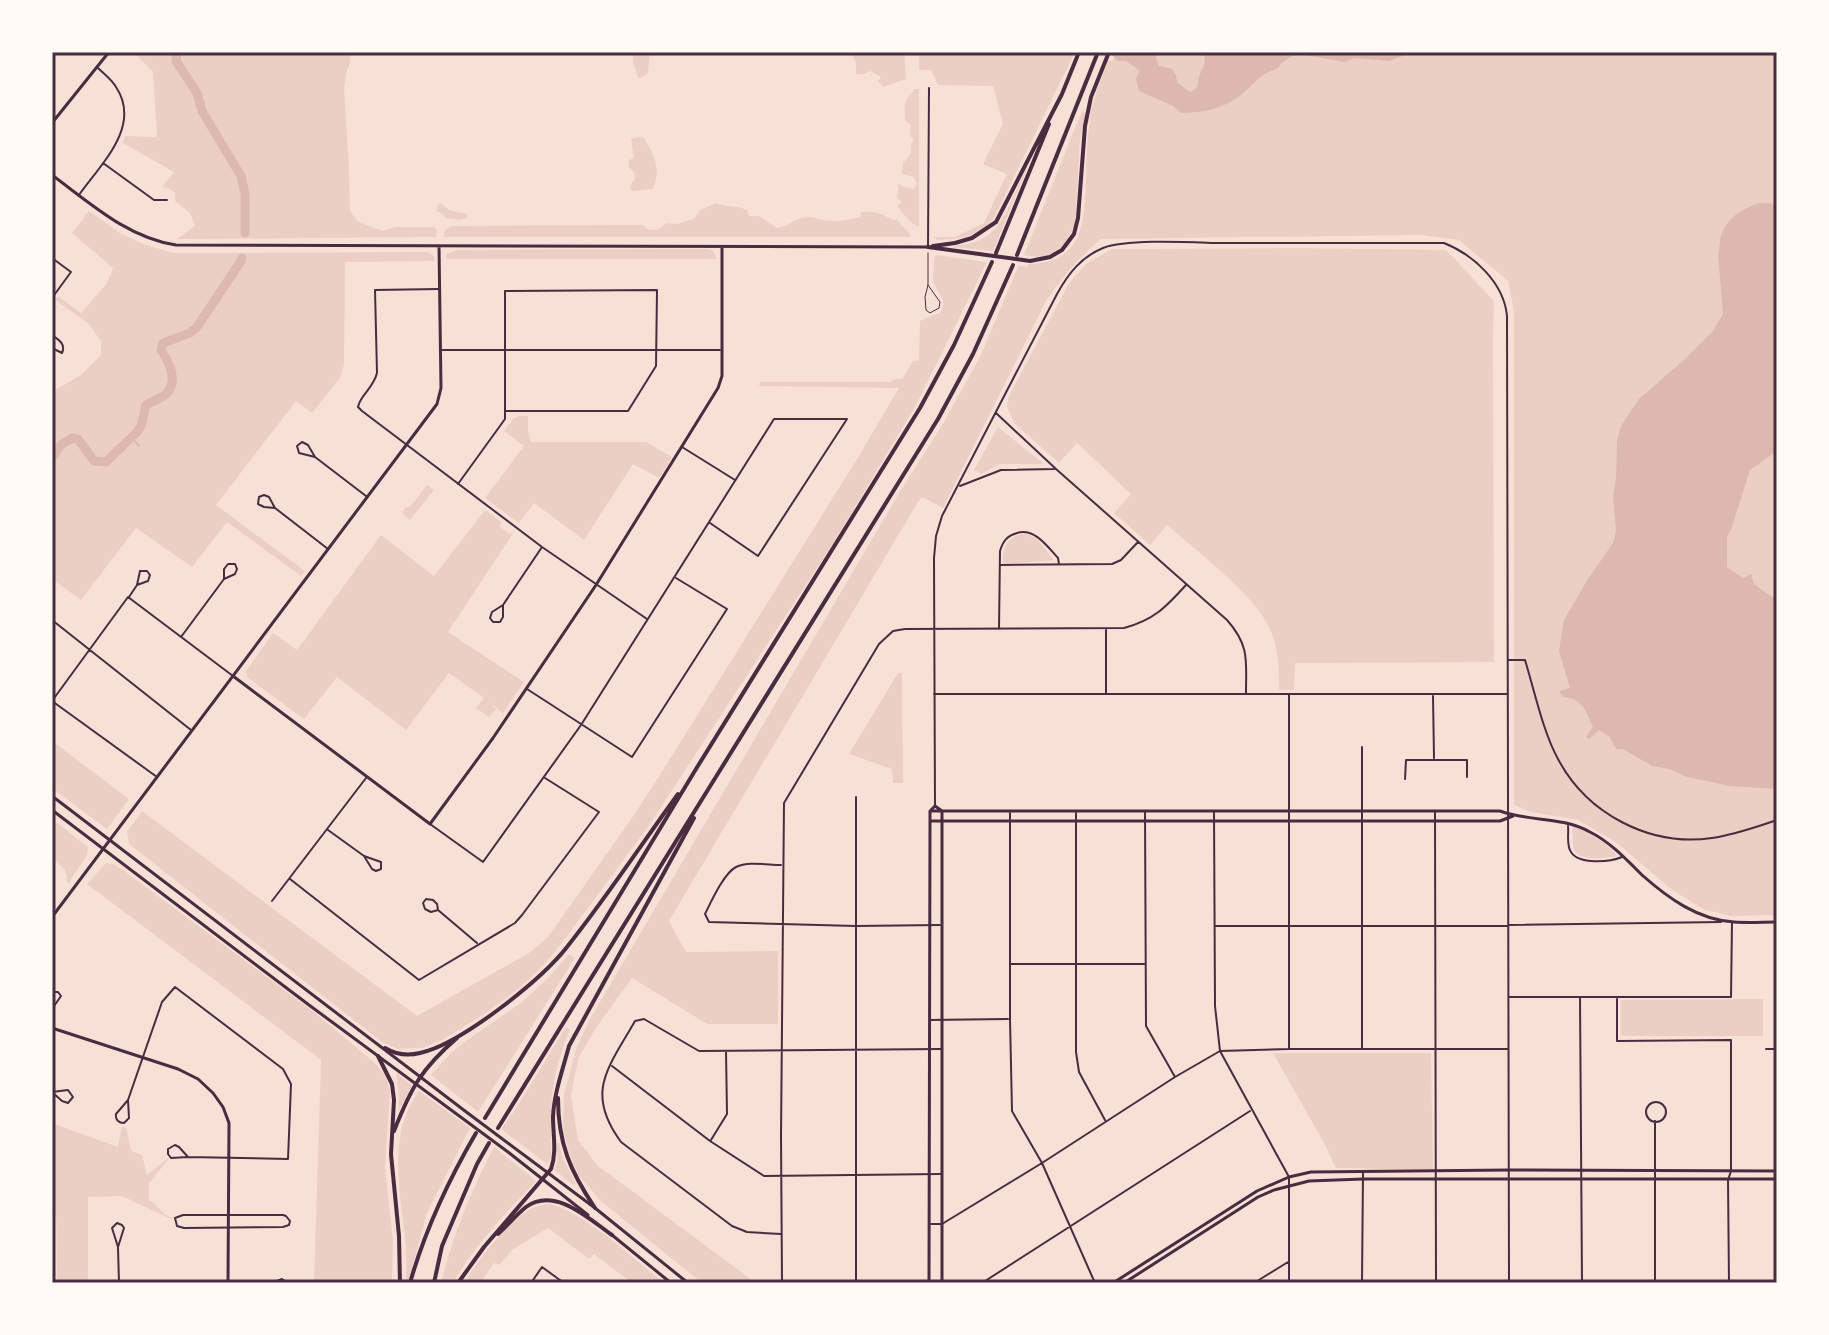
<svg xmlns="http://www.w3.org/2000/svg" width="1829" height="1335" viewBox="0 0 1829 1335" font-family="Manrope,sans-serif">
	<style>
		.green { fill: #ebcfc5 }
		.water { fill: #dcb8b0 }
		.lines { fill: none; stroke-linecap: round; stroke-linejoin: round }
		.stream { stroke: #dcb8b0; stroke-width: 2 }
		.river { stroke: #dcb8b0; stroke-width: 9 }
		.service { stroke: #4a2c40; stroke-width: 1 }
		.minor { stroke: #4a2c40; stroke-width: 2 }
		.tertiary { stroke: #4a2c40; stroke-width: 3 }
		.primary { stroke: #4a2c40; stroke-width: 3 }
		.motorway { stroke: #4a2c40; stroke-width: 4 }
		.neatline { fill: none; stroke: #4a2c40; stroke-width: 3 }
	</style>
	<rect width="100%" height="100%" fill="#f7e1d7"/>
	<path class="green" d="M133,52H350V63L346,74L344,90L349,168L350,210L357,221L382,231L395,227H434L437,230L436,237L177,239L195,226L190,213L175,201V193L170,189L162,187L174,172L123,143L125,136L157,137L153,72Z
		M634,52H650L648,73L639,79L633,62Z
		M852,52H904L906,80C898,80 891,85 883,87L878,81L881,77L870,71L864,74H856V64Z
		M919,52H1075L994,218C978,237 961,239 938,240L933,237H955L984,223L1007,174L983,164L1003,124L993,86L938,85L931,70H919Z
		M1117,52H1777V915L1732,916L1705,910L1672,890L1617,843L1578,820L1531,812L1514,805V311L1508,281L1459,240L1421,235L1101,239C1078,259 1063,276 1046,301L943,508L922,497L918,502L669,921L686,952L778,951V1024H707L632,978L598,1025L579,1057L574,1079L571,1096L578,1140L597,1165L756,1283H702L602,1202L579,1176L569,1153L563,1128L564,1095L576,1049L590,1019L901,490L944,422L980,357L1019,265L1027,267L1029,264C1083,262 1084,225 1086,181C1086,160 1087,139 1090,119C1092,99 1102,79 1108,60L1112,61Z
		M914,89H919V227C910,224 903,213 897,206L902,202L897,198L899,183L902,186L914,189L917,184L914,177L902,174L903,163L911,154V144L914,140L910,136L911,125L905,120C905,115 904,110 905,105C905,99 912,95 914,89Z
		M1082,111L1086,113L1080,140L1075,223C1066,247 1052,262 1024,255Z
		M638,137L644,138C655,156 661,168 653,189L632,191L630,187L635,178L634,172L628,167L629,160L634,158L631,139Z
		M1028,166L993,251L952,247C962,244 974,244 984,238C1007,225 1015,187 1028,166Z
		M441,203L449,210L467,214L466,218L460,220L445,218L444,215L436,211L438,205Z
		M716,203C726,207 736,205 747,210L749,216H759L777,228C789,226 797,217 808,217C812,217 818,219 822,220C835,222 849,221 861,216L860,212C873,210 882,213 894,221L896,219L911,235L909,237H444V231L451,226L643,225L649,230L659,229L667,223L677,224L694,219L700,210Z
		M89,211L120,233L143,244L173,253L428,252L434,256V261L345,262L344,364L340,378L312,413L296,401L216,505L305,571L301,576L227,522L192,567L136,528L81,600L52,579V388L55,390L81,375L101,355V341L88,323L55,300L58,296L81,313L107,283L113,268L72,233Z
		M1296,248L1446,250L1494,301L1493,337L1494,662L1295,663L1294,690H1279C1279,671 1279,652 1272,634C1260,598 1196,551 1167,525L1150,545L1114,513L1131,494L1077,443L1059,463L1014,423L1007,406L1009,396L1069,283L1086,264L1112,249Z
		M707,249L713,251L717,259H446L447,254L456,250Z
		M936,255L987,262L915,407L832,545L648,827L559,947L539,970L517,990L483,1015L442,1040L422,1048L398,1049L382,1042L129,844L127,832L142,811L417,1016L529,953L548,937L634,815L665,767L857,459L899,388L756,386L760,385V382H891L894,379H902L913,361L919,360L920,321L941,312C948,296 935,294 933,279C933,273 934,265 934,258Z
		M519,416H528V431L531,442H646L672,457L659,478L633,464L584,540L534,503L519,523L485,498L524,446L504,431L513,419Z
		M998,427L1044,464H1000L981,474L974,470Z
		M427,485L434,490L410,520L402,513L406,507L409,508Z
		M485,510L501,522L500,527L510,534L514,532L448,632L524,682L503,713L489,702L496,709L489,717L476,708L484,698L449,673L406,730L337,677L304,719L247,677L246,671L273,633L297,650L381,535L434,576Z
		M1026,533L1037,539L1054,560L1003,564C1003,545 1007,537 1026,533Z
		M898,673H902L903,783H893L892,769L849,754Z
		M52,741L129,799L107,829L52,788Z
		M52,819L88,847L87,855L68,884L65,870L52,857Z
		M1575,827C1590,833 1608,843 1617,856C1607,858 1579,862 1574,850C1572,844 1573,835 1572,829Z
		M106,863L113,864L123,870L313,1011L376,1064L385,1075L390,1091L385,1166L393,1242L392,1283H314L321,1060L87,884Z
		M569,954L575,958L478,1112L431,1075L450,1054L467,1040L521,1003L549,977Z
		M1763,999V1036H1621V1000Z
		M566,1027L570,1030C549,1079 551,1106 551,1157L547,1164L501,1129L515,1110Z
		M1273,1053H1431L1433,1170L1336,1168L1324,1143Z
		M396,1073L412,1085L398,1112L399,1096Z
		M419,1091L470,1128L427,1213L408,1283H406C406,1268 407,1253 405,1239C400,1189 387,1135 419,1091Z
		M52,1123L118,1147L122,1127H126L131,1151L142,1155L147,1175L167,1159L168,1160L149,1183V1199L165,1214L172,1218L171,1219L122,1196L88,1197V1281H57L56,1214L52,1215Z
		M557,1143H559L563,1159L576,1184L574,1185L554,1170L557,1163Z
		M494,1147L536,1181C506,1213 475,1244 453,1283H441C453,1235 471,1191 494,1147Z
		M549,1204C579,1208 639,1263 664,1283H632L594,1254L589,1259L548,1228L512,1250L499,1265L494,1263L480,1283H464C479,1259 506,1223 530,1209C536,1206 543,1205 549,1204Z"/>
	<path class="water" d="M1104,52H1156V58L1159,66L1172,69L1176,75L1177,82L1190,92C1201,88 1196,83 1200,74C1204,66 1204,66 1205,57L1196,52H1413L1389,61L1354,58L1345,62L1299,54C1288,57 1283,61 1277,69C1260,73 1254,85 1241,95C1221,110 1205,112 1181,113L1173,106L1139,91L1136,78L1140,71L1126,61H1118L1112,55Z
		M1759,203L1777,204V451L1750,470L1731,530L1727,536V567L1743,578L1751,574L1754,584L1772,597L1777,596V787L1775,789L1730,786L1687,777L1669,769L1652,766L1623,749H1616L1609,736L1599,730L1589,739L1586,737L1593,727C1586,711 1582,698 1563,697L1559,691L1570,688L1559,651L1564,620L1588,579L1613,543L1616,531L1613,497L1616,478L1617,441L1621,426L1639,399L1686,358L1713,331L1723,314L1718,255C1720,248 1719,242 1721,236C1728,216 1741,210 1759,203Z"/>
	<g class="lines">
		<path class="stream" d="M135,433L133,439L139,446"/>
		<path class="river" d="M177,52L176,61L197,93L202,111L241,176L245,194V233
			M52,458L61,445L72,438L78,439L94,461L106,462L137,432L141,426L146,405C152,401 160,399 165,395C180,382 169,362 161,350L163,343L190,333L197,327L241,261L242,258"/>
		<path class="service" d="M928,253V285L925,297L926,310L930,313L939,308L940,302L928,285"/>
		<path class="minor" d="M103,163L154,200H167
			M79,195C101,164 142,126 116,87C112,80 104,74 98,68
			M928,246L929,88
			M52,258L71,272L52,298
			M439,289L375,290L377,373C373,389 360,395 358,407L362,411L542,547L647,619
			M52,335C59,340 66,344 62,353L52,348
			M442,350H720
			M996,413L1056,469L1227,620C1250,646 1246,661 1246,693
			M682,447L735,480
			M315,457L299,453L297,446L302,442L308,445L315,457L366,496
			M458,484L505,419V291L657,290L656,366L628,411H505
			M960,486L1001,470L1054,469
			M275,508L264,507L258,504L259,497L264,495L269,497L275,508L328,549
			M1001,565L1112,564L1121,560L1138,542
			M129,597L137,585L140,571H147L150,575L148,581L137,585
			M503,605V617L500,622H493L490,618L492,612L503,605L542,547
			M52,620L191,730
			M999,629L1000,551C1003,541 1007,536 1017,533C1034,527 1048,547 1058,558L1059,564
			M181,637L224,579V569L228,564H235L237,569L235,574L224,579
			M1509,660H1525C1534,689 1543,732 1558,759C1587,814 1650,847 1712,838C1734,835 1756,827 1777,820
			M527,689L632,757L727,609L676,578
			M934,694H1508
			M1106,694V630
			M1289,695V1048
			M1433,696L1434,758
			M157,777L52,701L128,597L233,676
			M1405,779L1406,760H1467V777
			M935,806L934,558L936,536L942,516L1057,294C1068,274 1081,257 1103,248C1126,239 1186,242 1213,243C1290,243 1367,243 1444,243C1474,255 1504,283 1507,316L1509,1283
			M1214,811L1215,1006L1220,1051L1289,1177V1283
			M1145,812L1146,1026L1175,1077
			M1435,812L1436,1283
			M1010,813V1019L1012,1111L1042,1163L1095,1283
			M1076,813V1052L1079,1072L1105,1120
			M430,824L483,862L581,725L774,419H847L758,556L710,523
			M1568,826C1569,834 1566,845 1571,852C1579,865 1610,862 1622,857
			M328,830L364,856L381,862V869L376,871L372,869L364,856
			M781,865C768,865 748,861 736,867C724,873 711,902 705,914L709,922L856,926L940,925
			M290,879L419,980L515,923L522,915L599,812L545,778
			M272,901L366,778
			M438,910L431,912L425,909L423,903L426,899L433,900L437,904L438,910L477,943
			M1215,926H1435L1721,922
			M1011,964H1144
			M52,992H58L61,996L52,1009
			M1509,997H1731L1732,922
			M1580,997L1582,1283
			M1617,999V1041L1731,1040V1171L1728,1180L1729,1283
			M930,1020L1008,1019
			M1362,1049V747
			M1766,1049H1777
			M612,1066L710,1141L764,1176L941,1174
			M68,1090L73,1097L68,1103L62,1101L52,1092Z
			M128,1100L162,1002L175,987L283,1069L291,1084L288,1159L188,1157
			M128,1100L129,1118L124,1123C119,1123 115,1120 116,1114Z
			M1646 1112a10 10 0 1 1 20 0a10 10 0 1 1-20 0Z
			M1655,1121V1283
			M711,1140L727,1114L726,1051
			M175,1145L179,1147L188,1157L171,1158L168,1154V1149Z
			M183,1215H283L286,1216L290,1221L289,1225L283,1227L184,1228L177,1226L175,1218Z
			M117,1223L122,1225L124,1228L118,1247L112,1228Z
			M931,1224H942L1042,1163L1175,1077L1220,1051L1289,1049H1507
			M781,1234L747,1232L732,1226L621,1142C584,1092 609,1067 635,1021L644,1019L699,1051L941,1049
			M118,1248L119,1283
			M272,1283L282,1279L288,1283
			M531,1283L542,1267L564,1283
			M782,1283L781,1136L784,803L879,644L893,631L905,629L1124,628C1154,620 1166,607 1186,585
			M856,1283V797
			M982,1283L1250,1111
			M1254,1283L1288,1262
			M1362,1283L1363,1172"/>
		<path class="tertiary" d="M52,123L109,52
			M52,175C90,203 128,238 176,245L928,247
			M233,676L430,824L493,738L596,585L718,388L722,376V247
			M930,811H1500C1530,822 1561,816 1590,832C1610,842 1626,859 1642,875C1668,898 1698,920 1734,922C1748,923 1763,922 1777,922
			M930,821H1500L1513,816
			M52,917L437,404L441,388L439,246
			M52,1028L178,1069L198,1079L213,1093L223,1107L229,1123L228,1283
			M929,1283L930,821V811L935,806L942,811V1283
			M1113,1283L1257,1191L1289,1177L1311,1172L1509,1170L1777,1171
			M1124,1283L1258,1197L1274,1190L1309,1181L1363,1179H1777"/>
		<path class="primary" d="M52,796L465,1111L595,1208L688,1283
			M52,810L309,1005L508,1152L588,1215
			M612,1235L671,1283"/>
		<path class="motorway" d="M1062,94L1079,52
			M933,246L955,243L972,238L996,222L1062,94
			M928,247L1030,261L1050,257L1062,250L1074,234L1078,218L1085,126L1091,97L1109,52
			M996,253L1049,124
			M1017,255L1098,52
			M385,1048C395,1054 408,1056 420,1053C461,1044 541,980 567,947C606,898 641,845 678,794
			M378,1056L392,1084L394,1100L391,1154L399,1236L400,1283
			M558,1098C558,1143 570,1171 595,1208
			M485,1118L696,769L920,408L954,345L992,262
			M498,1128L938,419L973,354L1013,265
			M394,1131C411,1088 421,1069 457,1038
			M498,1234C507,1226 516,1215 526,1207C555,1186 589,1219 612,1235
			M410,1283C425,1230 448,1181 476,1133
			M434,1283L442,1246L477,1164L489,1143
			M458,1283L484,1247L551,1169C557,1152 553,1135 553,1117C554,1093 563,1069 569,1046L694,818"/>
	</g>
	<rect width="1829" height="1335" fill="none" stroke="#fffaf5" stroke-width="108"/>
	<rect x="54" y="54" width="1721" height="1227" class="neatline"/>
</svg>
